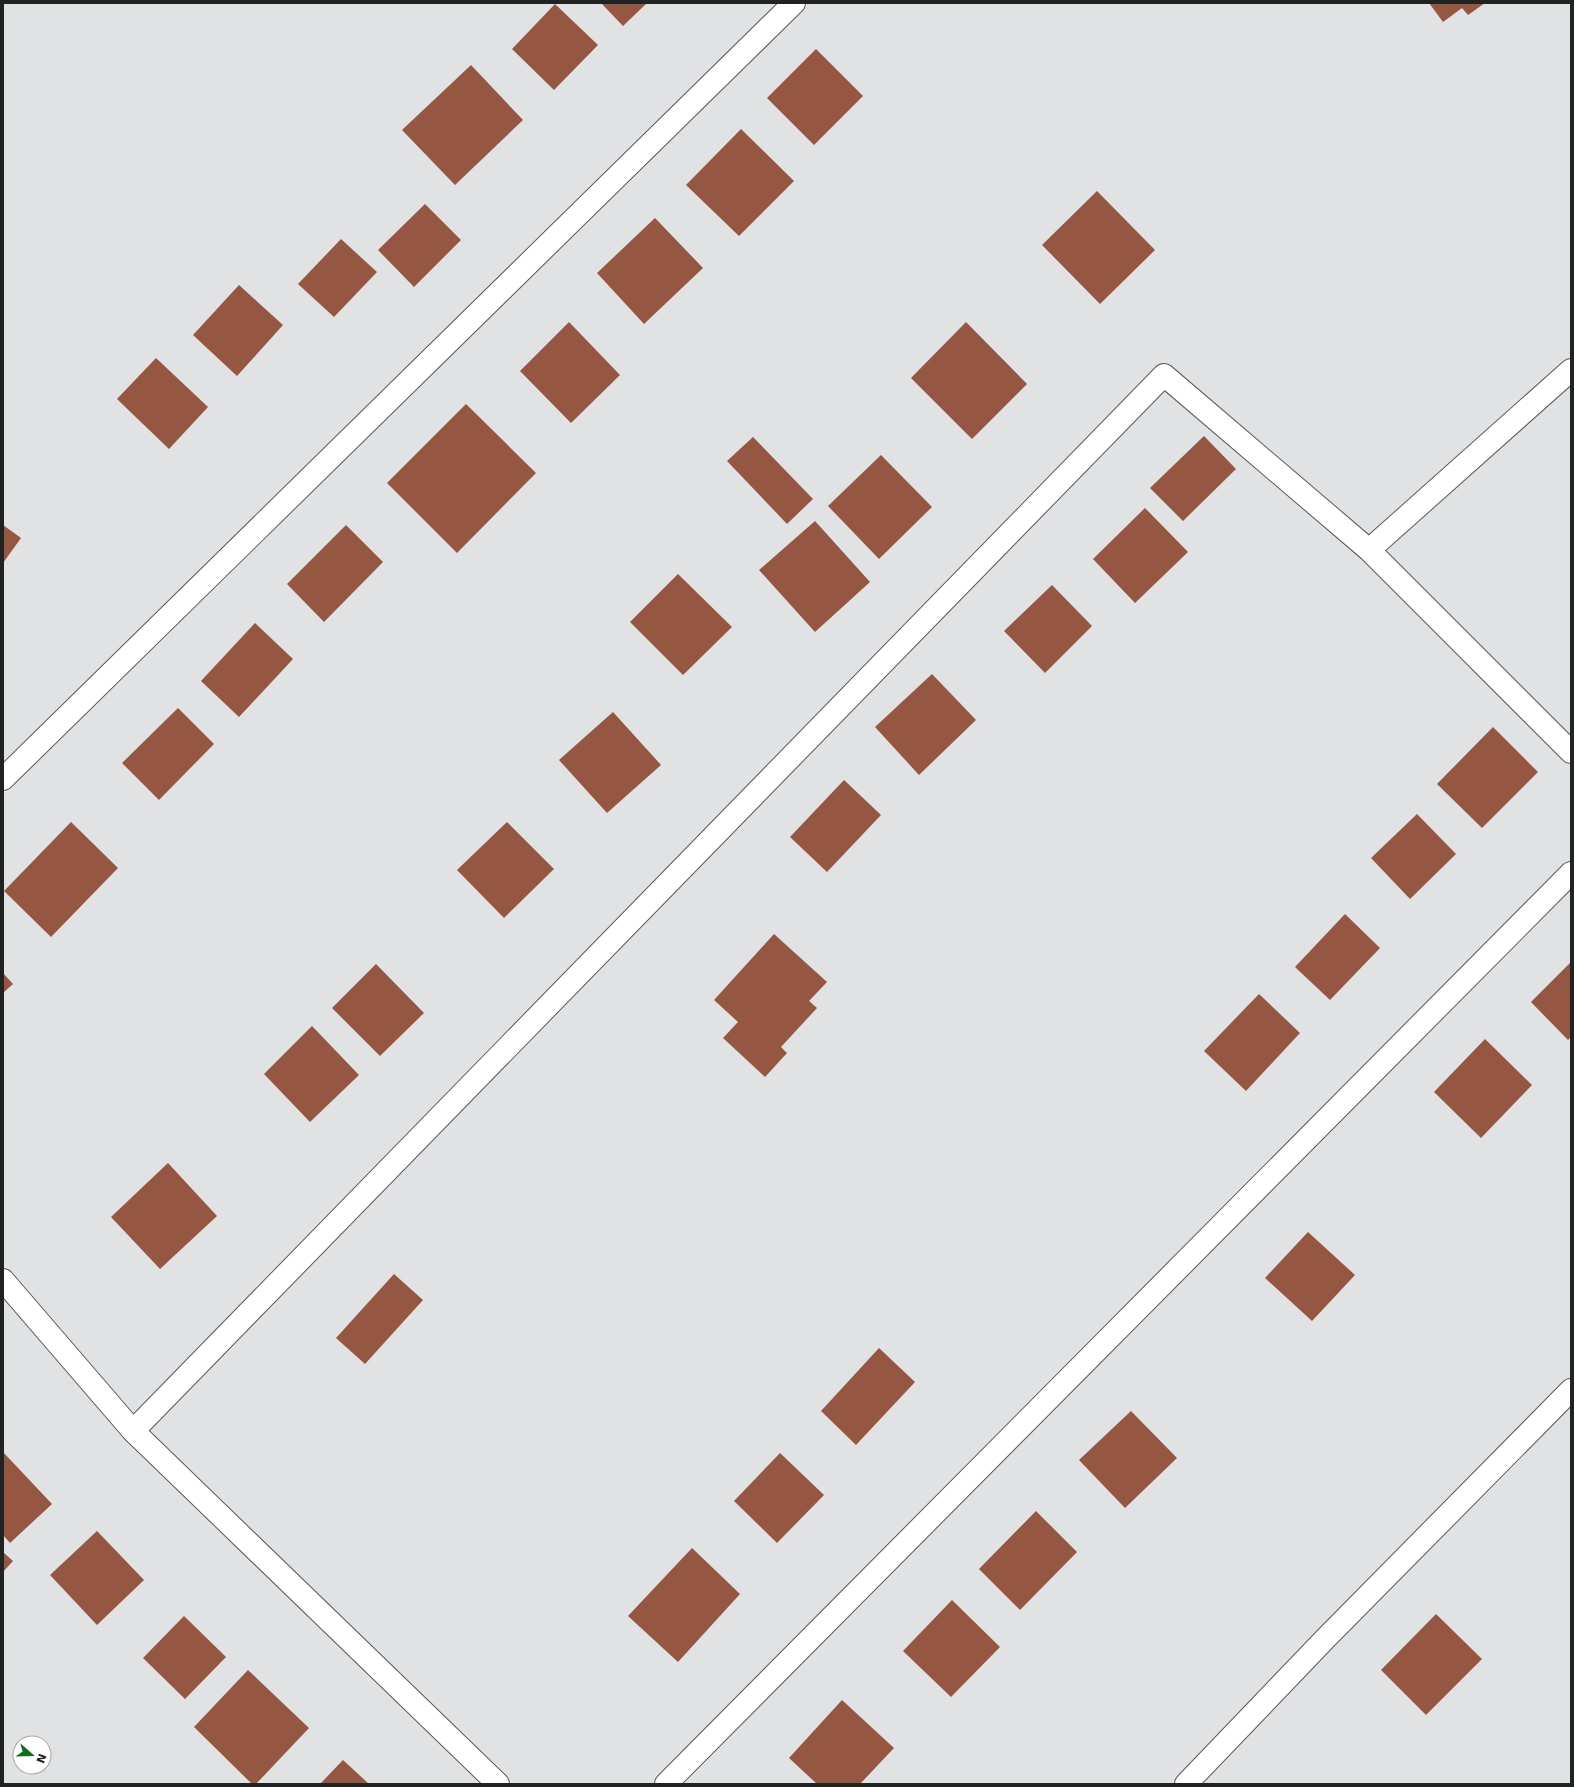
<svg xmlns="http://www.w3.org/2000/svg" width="1574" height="1787" viewBox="0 0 1574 1787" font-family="'DejaVu Sans',sans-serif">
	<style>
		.building { fill: #955642 }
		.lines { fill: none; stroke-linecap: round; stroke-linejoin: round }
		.street-casing { stroke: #58595b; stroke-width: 24 }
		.street { stroke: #fff; stroke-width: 22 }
	</style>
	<rect width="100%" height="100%" fill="#e1e2e4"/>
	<path class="building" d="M601,3H647L623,26Z
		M1429,3H1485L1468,15L1462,8L1443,22Z
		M555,4L598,45L554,90L512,49Z
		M816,49L863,96L814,145L767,98Z
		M471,65L523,120L455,185L402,130Z
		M741,129L794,181L739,236L686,185Z
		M1097,191L1155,250L1100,304L1042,245Z
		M425,204L461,240L414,287L378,250Z
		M655,218L703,268L644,324L597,273Z
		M341,239L377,272L334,317L298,284Z
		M239,285L283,325L237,376L193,335Z
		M569,322L620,375L571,423L520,371Z
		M966,322L1027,384L972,439L911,378Z
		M156,358L208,407L169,449L117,399Z
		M466,404L536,473L457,553L387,483Z
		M1204,436L1236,469L1183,521L1150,488Z
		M753,437L813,499L787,524L727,461Z
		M881,455L932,507L879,559L828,506Z
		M1145,508L1188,552L1135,603L1093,559Z
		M815,521L870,582L815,632L759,570Z
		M3,525L21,538L3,563Z
		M346,525L383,562L324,622L287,584Z
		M678,574L732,627L683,675L630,622Z
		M1052,585L1092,626L1045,673L1004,631Z
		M255,623L293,659L239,717L201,681Z
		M932,674L976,720L919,775L875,727Z
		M178,708L214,744L159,800L122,763Z
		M613,712L661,765L607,813L559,760Z
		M1493,727L1538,772L1482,828L1437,784Z
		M844,780L881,815L827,872L790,837Z
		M1417,814L1456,854L1410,899L1371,858Z
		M71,822L118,868L51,937L4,891Z
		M507,822L554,869L504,918L457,870Z
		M1345,914L1380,948L1330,1000L1295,967Z
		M774,934L827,982L809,1001L817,1008L781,1047L787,1053L765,1077L723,1038L738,1022L714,1000Z
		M1571,962V1037L1568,1040L1531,1002Z
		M376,964L424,1013L380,1056L332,1008Z
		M3,973L13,984L3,993Z
		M1259,994L1300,1033L1246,1091L1204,1051Z
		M312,1026L359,1075L310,1122L264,1074Z
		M1485,1039L1532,1085L1481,1138L1434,1092Z
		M168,1163L217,1216L160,1269L111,1217Z
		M1308,1232L1355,1275L1312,1321L1265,1278Z
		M394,1274L423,1300L365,1364L336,1338Z
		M879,1348L915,1382L856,1445L821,1411Z
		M1131,1411L1177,1458L1125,1508L1079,1460Z
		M3,1452L52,1504L10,1543L3,1535Z
		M780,1453L824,1495L777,1543L734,1501Z
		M1036,1511L1077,1552L1020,1610L979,1569Z
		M97,1531L144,1580L97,1625L50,1575Z
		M692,1548L740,1594L678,1662L628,1616Z
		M3,1552L13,1561L3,1572Z
		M952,1600L1000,1647L951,1697L903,1651Z
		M1436,1614L1482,1659L1426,1715L1381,1670Z
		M184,1616L226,1657L185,1699L143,1658Z
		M248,1670L309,1728L256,1784H252L194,1727Z
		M842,1700L894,1748L860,1784H817L789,1758Z
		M343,1760L369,1784H320Z"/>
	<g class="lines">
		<defs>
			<path id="street" d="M1369,550L1571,370
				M3,779L794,3
				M3,1280L133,1431L498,1784
				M133,1431L1164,375L1369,550L1571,752
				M666,1784L1571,873
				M1186,1784L1325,1639L1571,1390"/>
		</defs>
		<use href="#street" class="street-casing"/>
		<use href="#street" class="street"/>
	</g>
	<rect width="1574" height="1787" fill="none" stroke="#212222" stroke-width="8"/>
	<g transform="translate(32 1755) rotate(110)"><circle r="19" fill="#ffffff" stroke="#a6a7a7"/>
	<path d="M0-3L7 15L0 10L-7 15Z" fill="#0d6d1a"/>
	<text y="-6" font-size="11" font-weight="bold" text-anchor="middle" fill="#212222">N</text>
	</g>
</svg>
